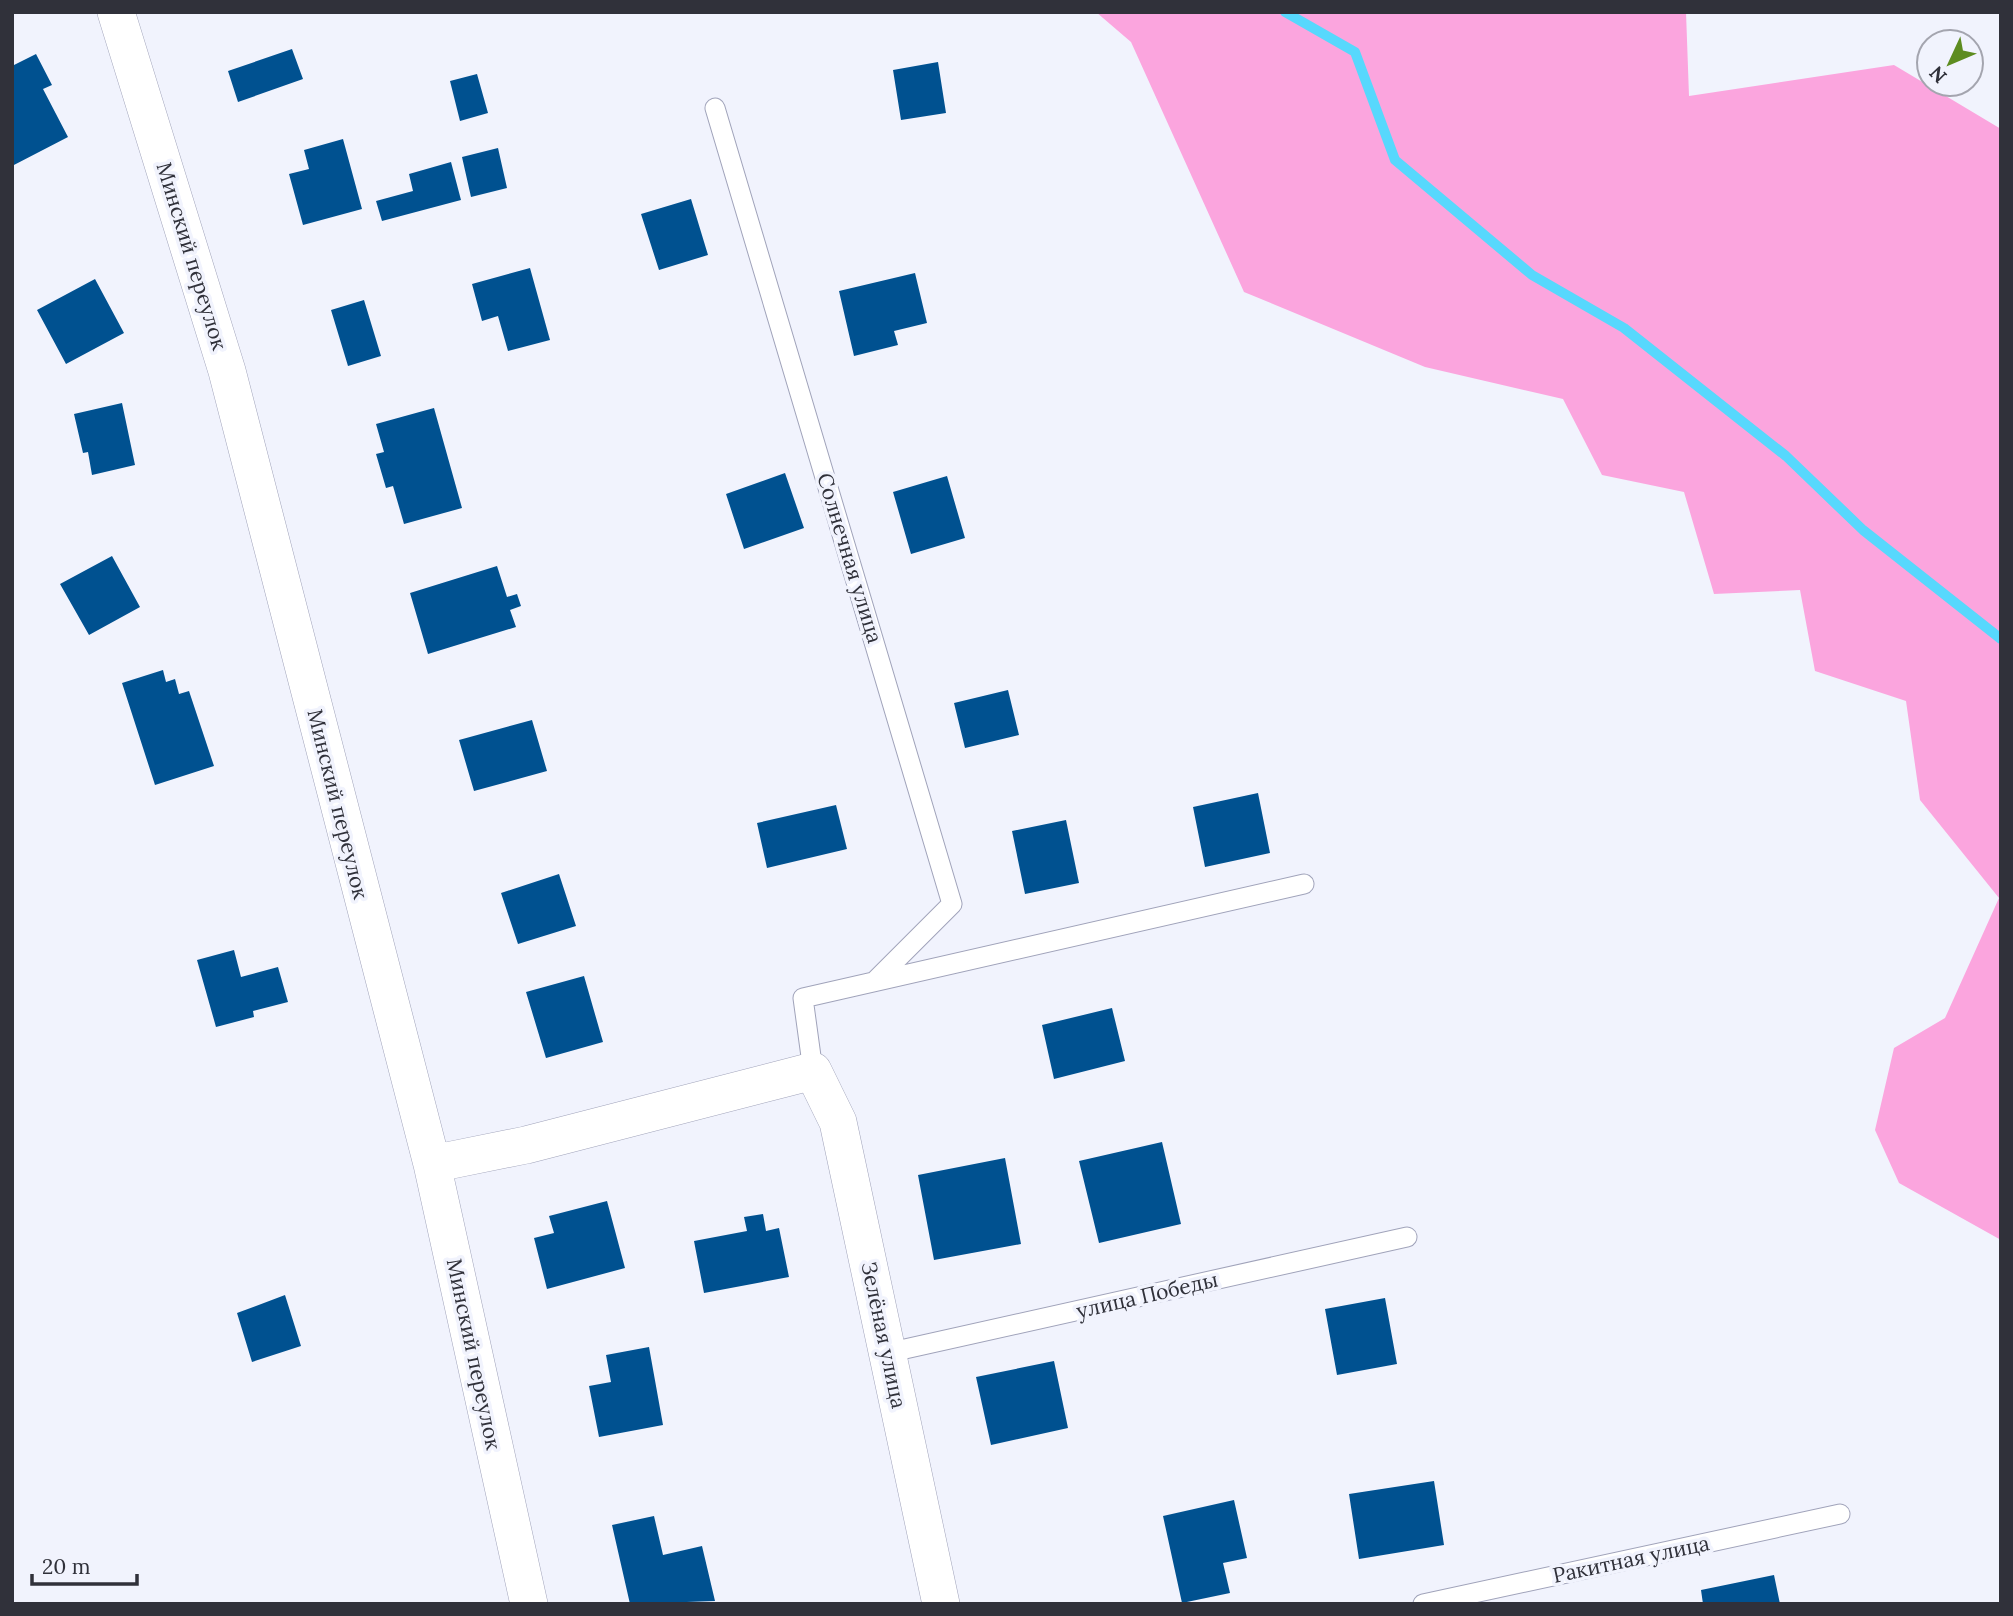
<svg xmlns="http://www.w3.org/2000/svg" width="2013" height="1616" viewBox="0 0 2013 1616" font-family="Lora,serif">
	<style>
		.forest { fill: #fba5de }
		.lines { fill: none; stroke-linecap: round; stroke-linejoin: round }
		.stream { stroke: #57d8fd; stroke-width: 10 }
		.building { fill: #005190 }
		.service-casing { stroke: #a0a3ba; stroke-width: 21 }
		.minor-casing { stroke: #a0a3ba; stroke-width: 38 }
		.service { stroke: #fff; stroke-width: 19 }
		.minor { stroke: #fff; stroke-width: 37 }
		.labels { text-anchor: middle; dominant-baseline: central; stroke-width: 7; stroke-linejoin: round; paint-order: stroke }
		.street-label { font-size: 21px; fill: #30313a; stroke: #f1f3fd }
	</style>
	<rect width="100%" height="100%" fill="#f1f3fd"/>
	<path class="forest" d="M1096,12H1686L1689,96L1894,65L2001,129V1240L1899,1183L1875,1130L1894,1048L1945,1018L1999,898L1920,800L1906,701L1815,671L1800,590L1714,594L1684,492L1602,475L1563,399L1425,367L1244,292L1131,42Z"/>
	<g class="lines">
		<path class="stream" d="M1285,12L1355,52L1395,160L1532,275L1624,328L1786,456L1863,530L2001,639"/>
	</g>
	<path class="building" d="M292,49L303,79L238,102L228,71Z
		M36,54L52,85L43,89L68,137L12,166V66Z
		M938,62L946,113L901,120L893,70Z
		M477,74L488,113L460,121L450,81Z
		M343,139L362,209L303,225L289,174L309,169L304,150Z
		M498,148L507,188L471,197L462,157Z
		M451,162L461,200L382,221L376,201L413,191L409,174Z
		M691,199L708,255L659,270L641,214Z
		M530,268L550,340L508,351L498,316L482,321L472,284Z
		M915,273L927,323L894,331L898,345L854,356L839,291Z
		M95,279L124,333L66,364L37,310Z
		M364,300L381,356L348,366L331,310Z
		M122,403L135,465L92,475L88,452L83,453L74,414Z
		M434,408L462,508L404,524L393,486L386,488L376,454L384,452L376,424Z
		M785,473L804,528L744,549L726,494Z
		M947,476L965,538L911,554L893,492Z
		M112,556L140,607L89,635L60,584Z
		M497,566L507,597L517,594L521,606L510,610L516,627L428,654L410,593Z
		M163,670L166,682L175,679L179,694L189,691L214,766L155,785L122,683Z
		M1008,690L1019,735L965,748L954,703Z
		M532,720L547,771L474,791L459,740Z
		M1258,793L1270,853L1205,867L1193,807Z
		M836,805L847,849L767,868L757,823Z
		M1066,820L1079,883L1025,894L1012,831Z
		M559,874L576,926L518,944L501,893Z
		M234,950L241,977L278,967L288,1002L253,1011L254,1017L216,1027L197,960Z
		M584,976L603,1042L546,1058L526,992Z
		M1112,1008L1125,1061L1054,1079L1042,1025Z
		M1162,1142L1181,1224L1099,1243L1079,1161Z
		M1005,1158L1021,1244L934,1260L918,1175Z
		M607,1201L625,1268L547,1289L534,1238L554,1233L549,1216Z
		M763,1214L766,1231L779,1228L789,1277L704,1293L694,1241L747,1231L744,1217Z
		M285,1295L301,1346L252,1362L237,1313Z
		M1385,1298L1397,1364L1337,1375L1325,1309Z
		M649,1347L663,1425L599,1437L589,1386L611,1382L606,1355Z
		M1054,1361L1068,1428L991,1445L976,1377Z
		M1434,1481L1444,1545L1359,1559L1349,1494Z
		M1234,1500L1247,1558L1223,1563L1230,1593L1182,1603L1163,1516Z
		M654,1516L663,1555L702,1546L715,1601L630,1604L612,1525Z
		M1774,1575L1780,1604H1703L1701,1590Z"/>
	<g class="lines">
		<defs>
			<path id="service" d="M715,108L952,904L875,981
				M813,1071L803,998L1304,884
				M887,1353L1407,1237
				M1423,1604L1840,1514"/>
			<path id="minor" d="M116,12L227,371L432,1164L529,1604
				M432,1164L526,1145L813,1071L838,1122L941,1604"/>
		</defs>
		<use href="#service" class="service-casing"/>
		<use href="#minor" class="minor-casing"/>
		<use href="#service" class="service"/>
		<use href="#minor" class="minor"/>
	</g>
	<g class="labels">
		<g class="street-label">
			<text transform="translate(192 256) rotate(73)">Минский переулок</text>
			<text transform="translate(850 558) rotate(73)">Солнечная улица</text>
			<text transform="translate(338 804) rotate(76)">Минский переулок</text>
			<text transform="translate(1147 1295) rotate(-13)">улица Победы</text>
			<text transform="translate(884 1335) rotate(78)">Зелёная улица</text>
			<text transform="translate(474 1354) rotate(78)">Минский переулок</text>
			<text transform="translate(1631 1559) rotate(-12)">Ракитная улица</text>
		</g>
	</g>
	<rect width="2013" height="1616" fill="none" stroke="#30313a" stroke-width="28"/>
	<g transform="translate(1950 63) rotate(226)"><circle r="33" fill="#f1f3fd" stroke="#a4a5af" stroke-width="2"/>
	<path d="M0-5L12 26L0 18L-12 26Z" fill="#5d8c20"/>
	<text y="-10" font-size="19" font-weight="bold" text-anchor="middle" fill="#30313a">N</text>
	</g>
	<path d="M32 1574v10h105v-10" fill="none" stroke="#30313a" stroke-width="3.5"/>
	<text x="42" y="1574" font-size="21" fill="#30313a" stroke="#f1f3fd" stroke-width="5" paint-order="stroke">20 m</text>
</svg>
